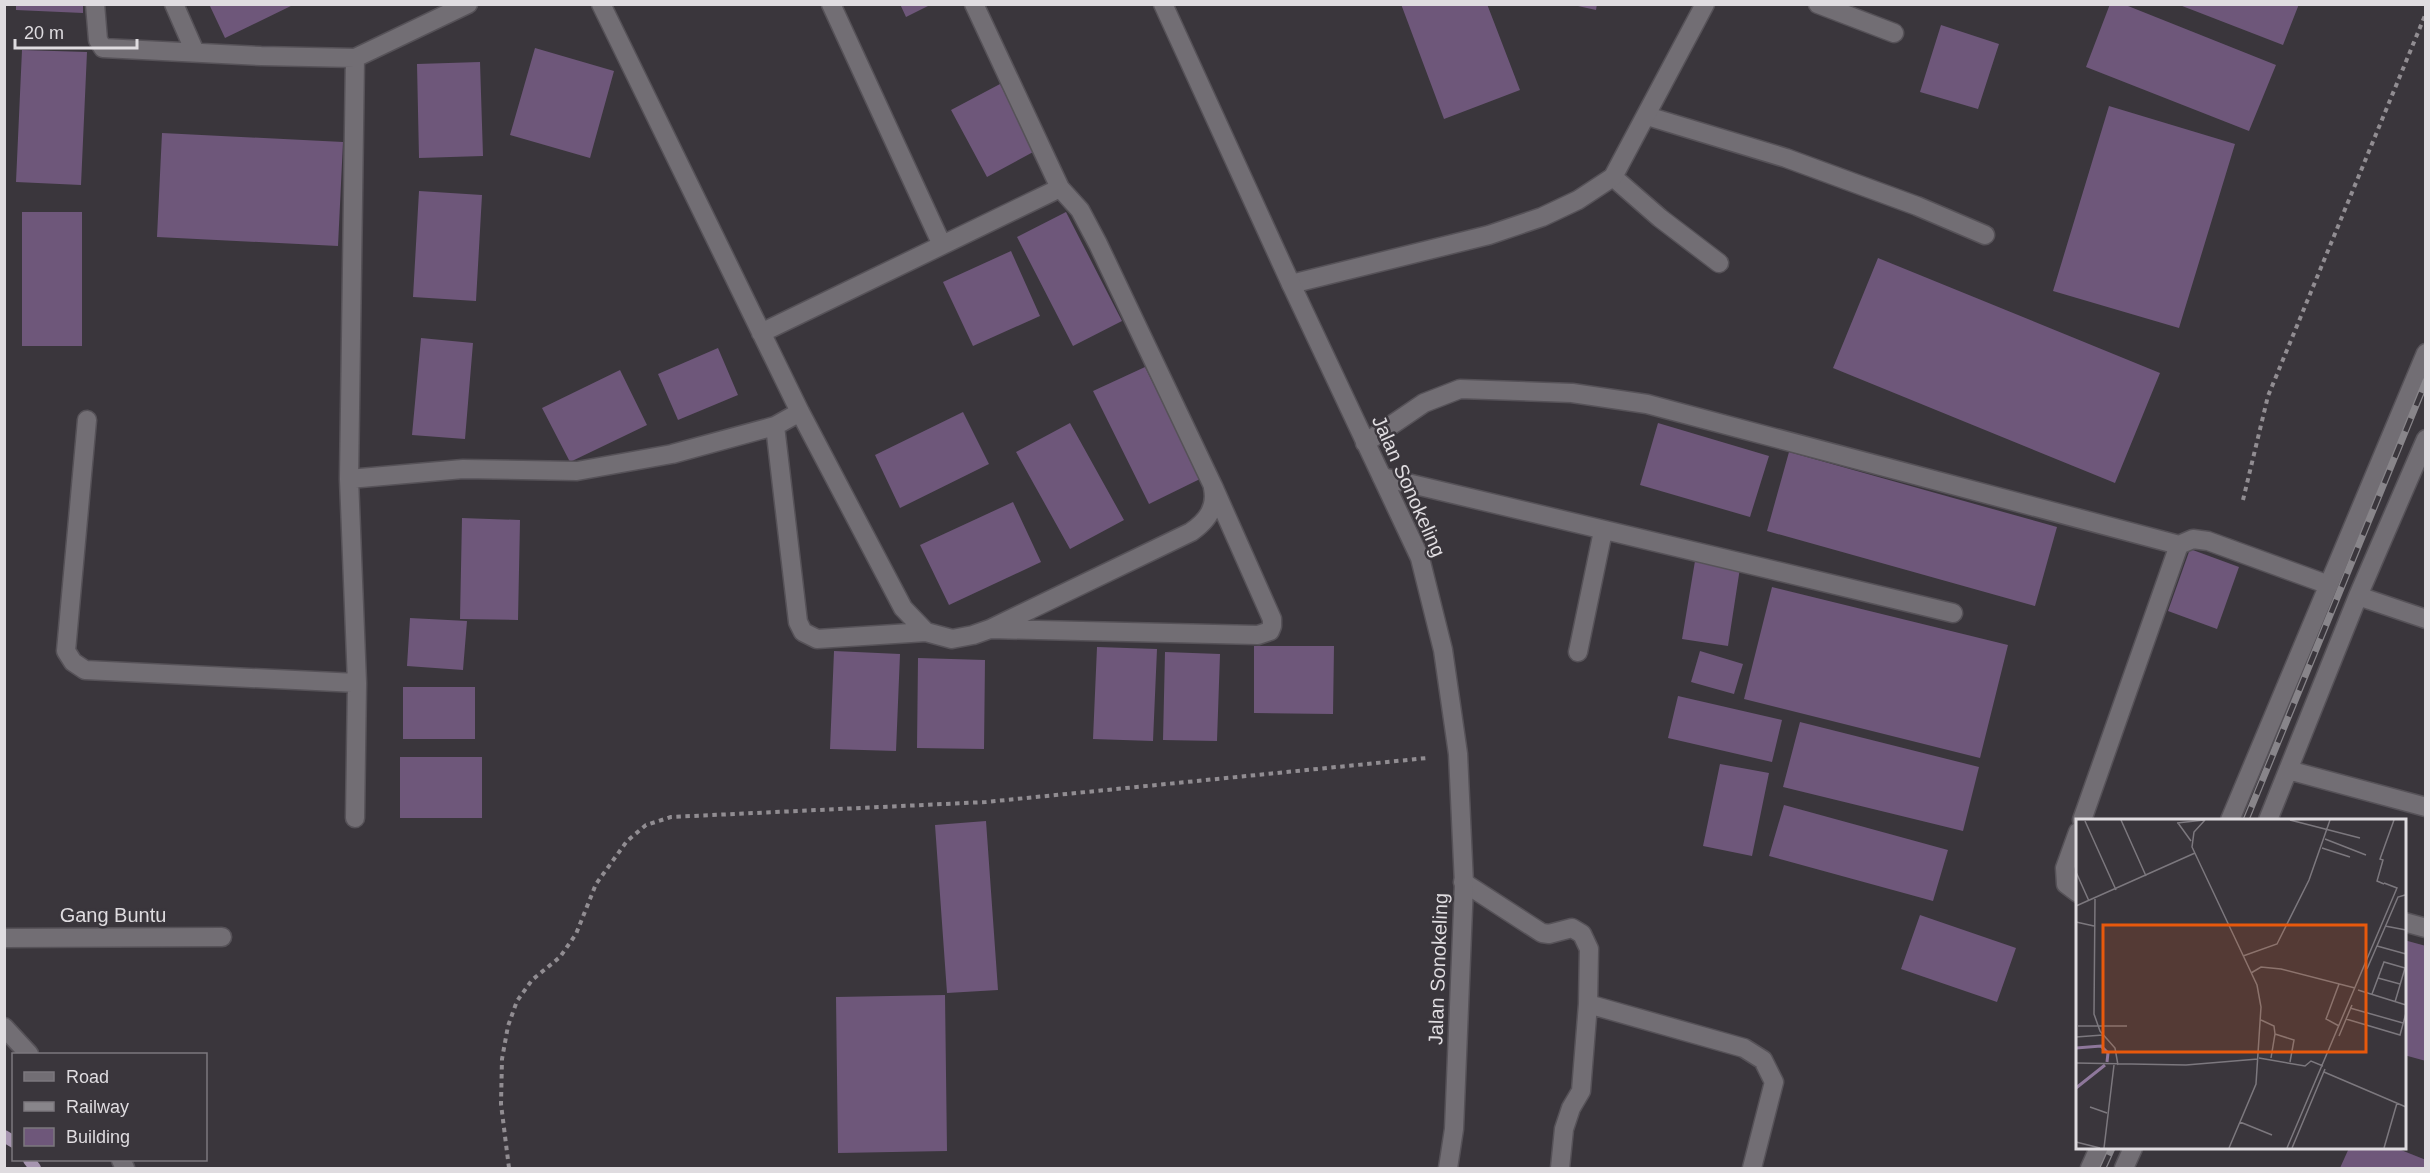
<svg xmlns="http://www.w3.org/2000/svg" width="2430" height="1173" viewBox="0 0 2430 1173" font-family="Arial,sans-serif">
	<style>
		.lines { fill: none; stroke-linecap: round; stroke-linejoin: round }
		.stream { stroke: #a695b0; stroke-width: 12 }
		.building { fill: #6e577a }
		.lane-casing { stroke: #565258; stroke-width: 21 }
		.street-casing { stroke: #565258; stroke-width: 21 }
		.secondary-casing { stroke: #565258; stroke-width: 21 }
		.path { stroke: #918d92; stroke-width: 4; stroke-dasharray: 4.5 4.5; stroke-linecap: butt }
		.lane { stroke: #726e74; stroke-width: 18 }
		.street { stroke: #726e74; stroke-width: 18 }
		.secondary { stroke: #726e74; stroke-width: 18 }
		.rail-casing { stroke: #88858a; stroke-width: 7 }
		.rail { stroke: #3a363c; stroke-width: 4.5; stroke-dasharray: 14; stroke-linecap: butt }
		.labels { text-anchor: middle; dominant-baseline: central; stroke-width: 5; stroke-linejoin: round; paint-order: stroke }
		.street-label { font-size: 20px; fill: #dfdce0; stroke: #3a363c }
		.inset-river { fill: none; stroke: #8e779b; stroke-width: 3 }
		.inset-road { fill: none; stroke: #7c787e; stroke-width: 1.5 }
		.view { fill: #e8590c; fill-opacity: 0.15; stroke: #e8590c; stroke-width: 3 }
		.inset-edge { fill: none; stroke: #dfdce0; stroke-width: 3 }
	</style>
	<rect width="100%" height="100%" fill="#3a363c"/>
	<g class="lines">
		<path class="stream" d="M4,1136L14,1142
			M29,1160L35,1168"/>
	</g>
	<path class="building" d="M16,4H83V13L16,10Z
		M209,4H295L225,38Z
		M900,4H932L906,17Z
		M1401,4H1487L1520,90L1444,119Z
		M1569,4H1597L1596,10Z
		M2110,4H2123L2276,65L2249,131L2086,67Z
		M2177,4H2299L2283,45Z
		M1941,25L1999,44L1978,109L1920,92Z
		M535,48L614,71L590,158L510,135Z
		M22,50L87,52L81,185L16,182Z
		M480,62L483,156L419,158L417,64Z
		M1000,84L1035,151L987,177L951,110Z
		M2109,106L2235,144L2179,328L2053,291Z
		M162,133L343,142L338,246L157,237Z
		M419,191L482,195L476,301L413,297Z
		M22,212H82V346H22Z
		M1066,212L1122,321L1073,346L1017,237Z
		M1011,251L1040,316L973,346L943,282Z
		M1878,258L2160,373L2115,483L1833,368Z
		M421,338L473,343L465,439L412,435Z
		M718,348L738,395L678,420L658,374Z
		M1145,367L1200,479L1149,504L1093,391Z
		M620,370L647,425L570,462L542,408Z
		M963,412L989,464L900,508L875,455Z
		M1070,423L1124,520L1070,549L1016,452Z
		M1658,423L1769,456L1750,517L1640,485Z
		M1789,452L2057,527L2035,606L1767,531Z
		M1013,502L1041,562L949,605L920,545Z
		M462,518L520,520L518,620L460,619Z
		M2190,549L2239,567L2217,629L2168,611Z
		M1695,561L1740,568L1728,646L1682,639Z
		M1772,587L2008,645L1980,758L1744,699Z
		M410,618L467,621L463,670L407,666Z
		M1254,646H1334L1333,714L1254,713Z
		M1097,647L1157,649L1153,741L1093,739Z
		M834,651L900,654L896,751L830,749Z
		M1700,651L1743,664L1734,694L1691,682Z
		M1165,652L1220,654L1217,741L1163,740Z
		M918,658L985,660L984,749L917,748Z
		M403,687H475V739H403Z
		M1678,696L1782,720L1772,762L1668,738Z
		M1800,722L1979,767L1963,831L1783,787Z
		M400,757H482V818H400Z
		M1720,764L1769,773L1752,856L1703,846Z
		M1784,805L1948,850L1933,901L1769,856Z
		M986,821L998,990L947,993L935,825Z
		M1920,915L2016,948L1997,1002L1901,969Z
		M2404,940L2426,946V1061L2404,1055Z
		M945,995L947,1151L838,1153L836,997Z
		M2349,1148H2396L2426,1160V1168H2340Z"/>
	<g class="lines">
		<defs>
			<path id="lane" d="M95,4L98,40L103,48L261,56L355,58L468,4
				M174,4L195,52
				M601,4L800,412L903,608L926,632
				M831,4L942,245
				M974,4L1060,188L1080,210L1098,244L1213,486L1272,619V626L1270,631L1258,635L990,629
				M1818,4L1894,33
				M355,58L349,479L357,683L355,818
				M1647,116L1786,158L1917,206L1985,235
				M1613,177L1660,218L1719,263
				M761,333L1060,188
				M87,420L66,651L73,662L85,670L357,683
				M775,426L798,622L803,632L817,639L926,632L952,639L973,635L990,629L1191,532C1207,521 1217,508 1213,488
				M1382,477L1953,613
				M349,479L463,469L577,471L672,454L775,426L800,412
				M1578,652L1603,531"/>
			<path id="street" d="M1291,284L1489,235L1542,217L1578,200L1613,177L1705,4
				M1365,443L1424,403L1460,389L1572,393L1647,404L2179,545L2193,539L2208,541L2329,585
				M2358,596L2426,619
				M2288,770L2426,807
				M2082,820L2179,545
				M2230,820L2426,353
				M2268,820L2358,596L2426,439
				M2078,832L2065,868L2066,884L2078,893
				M1463,882L1542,933L1549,934L1572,928L1582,934L1589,949L1588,1004
				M2404,922L2426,928
				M4,938L222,937
				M4,1027L29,1054
				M121,1160L125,1168
				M1560,1168L1564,1129L1571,1108L1581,1091L1588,1004L1744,1048L1763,1060L1774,1082L1752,1168
				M2090,1168L2099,1148
				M2124,1168L2133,1148"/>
			<path id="secondary" d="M1163,4L1291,284L1420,558L1443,650L1458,754L1464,884L1454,1129L1448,1168"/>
		</defs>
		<use href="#lane" class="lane-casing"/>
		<use href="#street" class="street-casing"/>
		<use href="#secondary" class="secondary-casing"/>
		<path class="path" d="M2243,500L2268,396L2426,13
			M509,1168L501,1104L502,1059L508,1026L517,1001L532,980L560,957L576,934L596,884L627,841L646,825L671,817L986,802L1427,758"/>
		<use href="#lane" class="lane"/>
		<use href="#street" class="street"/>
		<use href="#secondary" class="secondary"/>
		<defs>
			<path id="rail" d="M2246,820L2426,381
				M2103,1168L2112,1148"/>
		</defs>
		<use href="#rail" class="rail-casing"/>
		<use href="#rail" class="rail"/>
	</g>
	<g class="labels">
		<g class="street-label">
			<text transform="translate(1409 486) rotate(66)">Jalan Sonokeling</text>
			<text x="113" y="915">Gang Buntu</text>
			<text transform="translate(1438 969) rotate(-88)">Jalan Sonokeling</text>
		</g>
	</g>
	<g transform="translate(2076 819)">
		<rect width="330" height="330" fill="#3a363c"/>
		<path class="inset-river" d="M0,229L25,227L32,234L31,243M0,269L29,246"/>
		<path class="inset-road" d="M45,1L70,57M129,1L118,13L116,28L181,166L185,188L180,265L153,329M214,1L284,19M9,2L40,71M101,4L128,1M102,4L115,22M249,20L290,36M246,29L274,38M0,53L13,82M308,65L301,62L307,41L304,40L318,1M19,80L18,195L24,212L39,229L42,246M0,87L119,34M0,103L18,107M309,107L330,111M301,127L330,135M167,137L201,125L233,61L254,1M291,150L322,78L329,76M175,154L185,148L205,150L279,169M302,159L324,165M263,165L250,200L263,207M282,171L330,186M296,175L308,143L329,149L319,183M274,189L327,204M270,200L324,216L330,194M185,201L198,207L199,215M2,207H51M263,217L276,186M0,218L27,216M183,239L229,247L235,242L247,247M195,239L199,215L218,221L214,243M0,244L110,246L182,240M248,253L330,288M14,288L31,294M164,303L196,316M0,323L24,329M28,329L38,246M211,329L321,69L308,64M216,329L249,250M308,329L321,284"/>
		<path class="view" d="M27,106H290V233H27Z"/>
		<rect width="330" height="330" class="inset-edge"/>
	</g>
	<rect width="2430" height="1173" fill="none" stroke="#dfdce0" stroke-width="12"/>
	<rect x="12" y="1053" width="195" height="108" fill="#3a363c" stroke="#7c787e" stroke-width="1.5"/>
	<rect x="24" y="1072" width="30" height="9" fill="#726e74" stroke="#7c787e" stroke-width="1.5"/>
	<text x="66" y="1083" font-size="18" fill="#dfdce0">Road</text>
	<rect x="24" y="1102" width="30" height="9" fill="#88858a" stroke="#7c787e" stroke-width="1.5"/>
	<text x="66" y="1113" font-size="18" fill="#dfdce0">Railway</text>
	<rect x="24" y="1128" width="30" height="18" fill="#6e577a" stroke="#7c787e" stroke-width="1.5"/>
	<text x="66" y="1143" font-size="18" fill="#dfdce0">Building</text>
	<path d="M15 39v9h122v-9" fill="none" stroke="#dfdce0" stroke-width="3"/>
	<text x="24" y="39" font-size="18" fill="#dfdce0" stroke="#3a363c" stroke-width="4.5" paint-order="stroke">20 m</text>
</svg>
